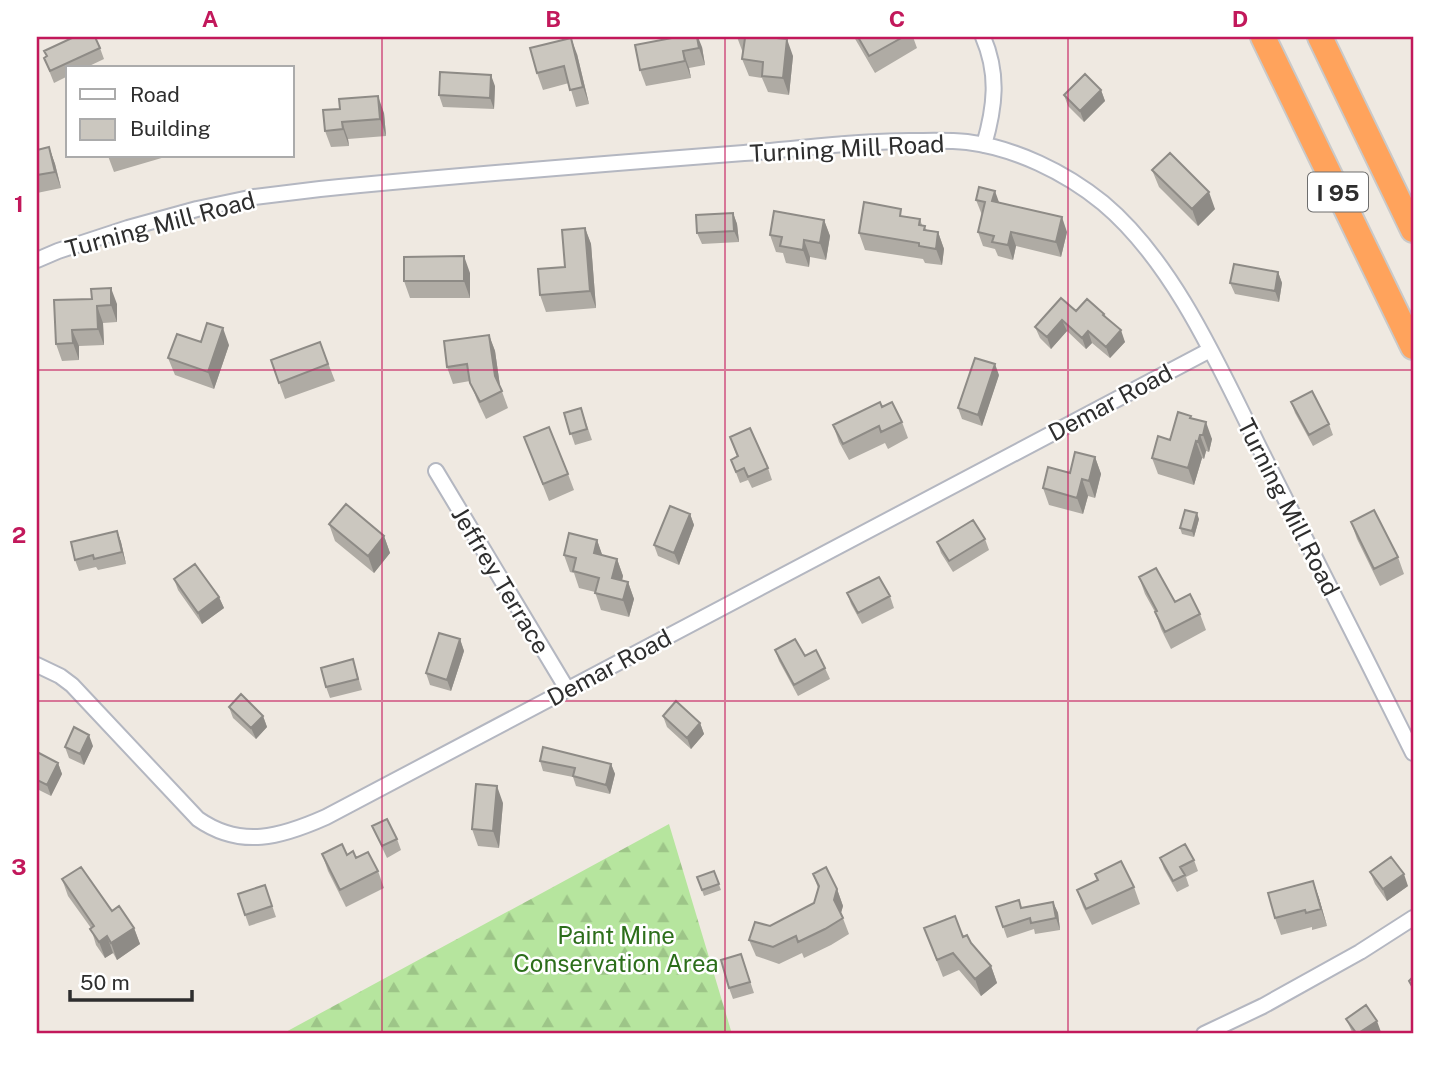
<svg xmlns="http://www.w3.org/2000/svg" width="1450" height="1071" viewBox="0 0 1450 1071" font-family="'Public Sans',sans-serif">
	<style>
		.forest { fill: url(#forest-firs) }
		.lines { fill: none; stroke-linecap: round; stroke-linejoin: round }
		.street-casing { stroke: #b4b7c1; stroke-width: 18 }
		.highway-casing { stroke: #c9c9c9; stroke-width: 28 }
		.street { stroke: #fff; stroke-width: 14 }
		.highway { stroke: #ffa35c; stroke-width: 24 }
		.wall { fill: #afaba4 }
		.shaded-wall { fill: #8e8b86 }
		.building { fill: #cbc7bf; stroke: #8e8b86; stroke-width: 2 }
		.grid { fill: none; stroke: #c2185b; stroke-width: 2; stroke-opacity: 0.55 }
		.labels { text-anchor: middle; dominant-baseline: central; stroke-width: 5; stroke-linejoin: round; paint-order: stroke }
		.shield { fill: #fff; stroke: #6d6d6d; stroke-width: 2 }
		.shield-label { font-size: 23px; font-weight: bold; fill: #2e2e2e }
		.street-label { font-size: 24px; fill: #2e2e2e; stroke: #fff }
		.park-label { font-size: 24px; fill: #2c6e1b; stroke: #fff }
		.neatline { fill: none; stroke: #c2185b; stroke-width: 2.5 }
		.grid-label { font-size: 23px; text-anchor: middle; font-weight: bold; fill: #c2185b }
	</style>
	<defs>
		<pattern id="forest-firs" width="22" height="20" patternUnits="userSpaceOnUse" patternTransform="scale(1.75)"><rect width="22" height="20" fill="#b6e59e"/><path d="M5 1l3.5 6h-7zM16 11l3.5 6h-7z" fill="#9dc588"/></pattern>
	</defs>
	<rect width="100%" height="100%" fill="#efe9e1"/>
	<path class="forest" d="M669,824L732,1034H282L330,1008Z"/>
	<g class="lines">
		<defs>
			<path id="street" d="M983,37C999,74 995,107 984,145
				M37,260L58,251L128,228L197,209L254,197L320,189C461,175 602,164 744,153C799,149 853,141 909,141C928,141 948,140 967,142C1015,148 1065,172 1103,203C1176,264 1222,373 1264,457C1314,556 1364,654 1413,753
				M436,471L567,689
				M37,665L60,676L72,685L198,819C241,849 281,837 326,817L1210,350
				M1204,1034L1263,1006L1360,952L1413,918"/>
			<path id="highway" d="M1263,37L1413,347
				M1320,37L1413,230"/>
		</defs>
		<use href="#street" class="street-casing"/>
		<use href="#highway" class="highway-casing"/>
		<use href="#street" class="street"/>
		<use href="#highway" class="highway"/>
	</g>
	<path class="wall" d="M737,37H766L793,56L789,95L768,92L762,78L749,76L742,59L743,53Z
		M854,37H913L917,48L875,73Z
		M635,45L702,47L705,65L689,68L691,78L646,86L640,70Z
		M100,48L104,59L85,68H68V76L54,83L44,58L47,57L44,51Z
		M577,54L589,104L576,107L569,83L543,90L537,73Z
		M495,86L494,109L443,107L439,95Z
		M1101,90L1105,101L1084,122L1068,106L1064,95Z
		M340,109L384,113L386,136L348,139L349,146L331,147L325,131Z
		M49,147L55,164L61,188L37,193V150Z
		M108,156H165V157L114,172Z
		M1152,170L1215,209L1198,226L1159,187Z
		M976,200L999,202L1067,232L1061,257L1016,246L1013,260L998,256L995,249L983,246L978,232L982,215Z
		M733,213L737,224L739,242L702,244L697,233Z
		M904,216L920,219L922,225L927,230L938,232L944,249L942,265L925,263L923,259L865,250L859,233Z
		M824,220L830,236L826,260L810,257L809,267L786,263L783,253L776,252L770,235Z
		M585,228L591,244L596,308L546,312L540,295L565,267Z
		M1278,272L1282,283L1279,302L1235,294L1230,283Z
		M470,273V298H410L404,281Z
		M54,300L117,304V322L103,323L104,345L79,346V360L62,361L56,344Z
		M1076,311L1104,314L1125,342L1110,358L1092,343L1086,349L1067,331L1051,349L1040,338L1035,327Z
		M489,335L495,351L500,386L508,408L486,419L477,400L470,381L453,384L447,367Z
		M201,342L229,345L214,389L175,375L168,358Z
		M320,342L335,381L285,399L271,360Z
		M999,375L982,426L962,419L958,408Z
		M1291,402L1329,424L1333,435L1313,446L1295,413Z
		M882,407L902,422L908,438L888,449L885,443L849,460L839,442L833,425Z
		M581,408L592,440L575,445L564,413Z
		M1192,418L1212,439L1209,452L1206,451L1204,459L1202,458L1194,485L1158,474L1152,458Z
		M524,437L568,474L574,490L549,501Z
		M730,437L768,468L772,480L752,488L748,480L740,483L731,460L737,457Z
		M1095,457L1101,474L1095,498L1088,496L1083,514L1049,505L1043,488Z
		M690,514L694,525L679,565L658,556L654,545Z
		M1199,519L1194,537L1182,534L1180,528Z
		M1351,522L1398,557L1404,574L1380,586L1357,539Z
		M329,524L384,536L390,553L374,573L335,541Z
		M117,531L121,542L126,564L98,570L96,567L79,571L75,560Z
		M985,539L989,550L953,572L941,553L937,542Z
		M597,540L602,555L617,559L623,576L622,581L628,582L634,599L629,617L601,610L595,592L579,588L574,573L570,572L564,555Z
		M1139,577L1175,602L1200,614L1206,630L1171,649L1161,629L1155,612L1145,594Z
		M174,579L219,597L224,608L202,624L178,590Z
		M847,593L890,596L894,608L862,624L851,604Z
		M460,639L464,651L451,691L430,685L426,673Z
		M775,650L805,656L825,668L830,679L798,696L779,661Z
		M353,659L362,690L330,698L326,687Z
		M229,707L263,716L267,727L256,739L233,718Z
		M663,716L700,723L704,734L691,749L667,727Z
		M93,746L84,765L69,758L65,747Z
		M37,752L58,763L62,774L51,796L37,789Z
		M540,761L611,764L615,774L610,794L576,786L573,777L543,771Z
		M503,803L499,848L478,846L472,829Z
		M372,826L397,839L401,850L387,858Z
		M322,854L347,855L356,858L378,871L384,888L346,907L328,871Z
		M1160,858L1194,860L1198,871L1186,877L1189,886L1177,892L1164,869Z
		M714,871L721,890L704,896L697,877Z
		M1370,872L1408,886L1387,901L1375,884Z
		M813,874L837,889L843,906L841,913L849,934L831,945L804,958L802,953L779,964L756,956L749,940L770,926L814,903L818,888Z
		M1095,874L1134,887L1140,904L1092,925L1083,907L1077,890L1097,880Z
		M62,879L112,911L134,928L140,944L117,960L113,953L105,958L96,945L91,928L68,896Z
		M1313,881L1319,898L1327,926L1312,930V927L1281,935L1275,918Z
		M265,885L276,917L249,926L238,894Z
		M1053,902L1058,913L1060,930L1035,934L1034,929L1007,938L996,907L1021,908Z
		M924,928L963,937L991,966L997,983L981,996L959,970L943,977Z
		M741,954L754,993L733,999L729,988Z
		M1346,1019L1381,1032L1378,1034H1353Z"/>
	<path class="shaded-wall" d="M697,37H698L702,47L705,65L699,48Z
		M571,38L577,54L589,104L583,87Z
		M787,39L793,56L789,95L783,78Z
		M683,51L689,68L691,78L685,61Z
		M491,75L495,86L494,109L490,98Z
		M1101,90L1105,101L1084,122L1080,111Z
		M378,96L384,113L386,136L380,119Z
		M342,122L348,139L349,146L343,129Z
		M49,147L55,164L61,188L55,172Z
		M995,191L1000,205L992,201Z
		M1209,192L1215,209L1198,226L1192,209Z
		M733,213L737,224L739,242L734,231Z
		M1062,217L1067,232L1061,257L1056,242Z
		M824,220L830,236L826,260L820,243Z
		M585,228L591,244L596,308L590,291Z
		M938,232L944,249L942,265L936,249Z
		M1011,232L1016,246L1013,260L1008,245Z
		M804,240L810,257L809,267L803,250Z
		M464,256L470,273V298L464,281Z
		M1278,272L1282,283L1279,302L1275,291Z
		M111,288L117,304V322L111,305Z
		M97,306L103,323L104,345L98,329Z
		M1062,320L1067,331L1051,349L1047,337Z
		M223,328L229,345L214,389L208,372Z
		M72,330L79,346V360L73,343Z
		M1121,330L1125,342L1110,358L1106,347Z
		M1088,331L1092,343L1086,349L1082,338Z
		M489,335L495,351L501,393L495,376Z
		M995,364L999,375L982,426L978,415Z
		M1206,422L1212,439L1209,452L1203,435Z
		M1200,435L1206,451L1204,459L1198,442Z
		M1196,441L1202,458L1194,485L1188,468Z
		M1095,457L1101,474L1095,498L1089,481Z
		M1082,479L1088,496L1083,514L1077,498Z
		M1197,513L1199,519L1194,537L1192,531Z
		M690,514L694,525L679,565L674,553Z
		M117,531L121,542L126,564L122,552Z
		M384,536L390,553L374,573L368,556Z
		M597,540L603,557L594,553Z
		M617,559L623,576L618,595L612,578Z
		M628,582L634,599L629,617L623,600Z
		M219,597L224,608L202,624L198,613Z
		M460,639L464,651L451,691L447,680Z
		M263,716L267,727L256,739L251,728Z
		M700,723L704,734L691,749L687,738Z
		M89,735L93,746L84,765L80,754Z
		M58,763L62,774L51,796L47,785Z
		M611,764L615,774L610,794L606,785Z
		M497,786L503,803L499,848L493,831Z
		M1404,874L1408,886L1387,901L1383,889Z
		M1313,881L1319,898L1327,926L1321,909Z
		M837,889L843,906L840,916L834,900Z
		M1053,902L1058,913L1060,930L1056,918Z
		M134,928L140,944L117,960L111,943Z
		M107,936L113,953L105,958L99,942Z
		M991,966L997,983L981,996L975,979Z
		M1377,1021L1381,1032L1378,1034H1357Z"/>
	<path class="building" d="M74,37H95L100,48L50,71L44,58L47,56L44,51Z
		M677,37H697L699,48L683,51L685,61L640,70L635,45Z
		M737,37H766L787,39L783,78L762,76L763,62L742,59L745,38Z
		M858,37H903L869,56Z
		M571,38L583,87L570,90L564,66L537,73L530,48Z
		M440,72L491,75L490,98L439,95Z
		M1085,74L1101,90L1080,111L1064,95Z
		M378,96L380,119L342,122L343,129L325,131L323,110L340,109L339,99Z
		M49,147L55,172L37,175V150Z
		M1170,153L1209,192L1192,209L1152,170Z
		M979,187L995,191L992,201L1062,217L1056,242L1011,232L1008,245L992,242L994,236L978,232L985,202L976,200Z
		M864,202L901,209L900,216L920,219L919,225L925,226L924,230L938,232L936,249L919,246V243L859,233Z
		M774,211L824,220L820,243L804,240L803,250L780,246L782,237L770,235Z
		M733,213L734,231L697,233L696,215Z
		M585,228L590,291L540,295L538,269L565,267L562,230Z
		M464,256V281H404V257Z
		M1234,264L1278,272L1275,291L1230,283Z
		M111,288V305L97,306L98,329L72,330L73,343L56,344L54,300L92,299L91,289Z
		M1061,298L1076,311L1087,299L1104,314L1103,315L1121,330L1106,347L1088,331L1082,338L1062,320L1047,337L1035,327Z
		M207,323L223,328L208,372L168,358L177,334L201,342Z
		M489,335L495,376L502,391L480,402L470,383L467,364L447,367L444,341Z
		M320,342L328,364L279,383L271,360Z
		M975,358L995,364L978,415L958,408Z
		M1312,391L1329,424L1309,435L1291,402Z
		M880,402L882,407L892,402L902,422L881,432L879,426L843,444L833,425Z
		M581,408L587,429L570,434L564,413Z
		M1178,412L1191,416L1190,418L1206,422L1203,435H1200L1198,442L1196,441L1188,468L1152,458L1158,436L1170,440Z
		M549,427L568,474L543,484L524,437Z
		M750,428L768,468L748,477L744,468L736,472L731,460L738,456L730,437Z
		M1075,452L1095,457L1089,481L1082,479L1077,498L1043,488L1048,467L1070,473Z
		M346,504L384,536L368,556L329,524Z
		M670,506L690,514L674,553L654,545Z
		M1185,510L1197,513L1192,531L1180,528Z
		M1374,510L1398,557L1374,569L1351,522Z
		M973,520L985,539L949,561L937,542Z
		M117,531L122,552L94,559L93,555L75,560L71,542Z
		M569,533L597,540L594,553L617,559L612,578L628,582L623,600L595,593L599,578L573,571L576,558L564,555Z
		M195,564L219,597L198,613L174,579Z
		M1156,568L1175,602L1190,594L1200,614L1165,632L1155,612L1157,611L1139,577Z
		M879,577L890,596L858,613L847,593Z
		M439,633L460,639L447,680L426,673Z
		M795,639L805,656L816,650L825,668L794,685L775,650Z
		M353,659L358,679L326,687L321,668Z
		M241,694L263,716L251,728L229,707Z
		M676,701L700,723L687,738L663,716Z
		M74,727L89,735L80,754L65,747Z
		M543,747L611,764L606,785L573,776L575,768L540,761Z
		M37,752L58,763L47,785L37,780Z
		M476,784L497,786L493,831L472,829Z
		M387,819L397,839L382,846L372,826Z
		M342,844L347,855L353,851L356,858L368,852L378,871L340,890L322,854Z
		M1185,844L1194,860L1180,867L1185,875L1173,881L1160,858Z
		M1391,857L1404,874L1383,889L1370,872Z
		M1121,861L1134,887L1086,909L1077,890L1098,880L1095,874Z
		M81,867L112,911L119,906L134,928L111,943L107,936L99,942L90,929L94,926L62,879Z
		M826,867L837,889L834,900L843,918L825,929L798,942L796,936L773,947L749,940L755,922L770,926L814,903L819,886L813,874Z
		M714,871L719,884L702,890L697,877Z
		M1313,881L1321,909L1306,913L1305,910L1275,918L1268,893Z
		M265,885L272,906L245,915L238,894Z
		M1019,900L1021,908L1053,902L1056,918L1031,923L1030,918L1003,927L996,907Z
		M955,916L963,937L967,935L971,943L991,966L975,979L953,953L937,960L924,928Z
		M741,954L750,982L729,988L721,960Z
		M1413,977V988L1409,981Z
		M1366,1005L1377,1021L1357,1034L1346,1019Z"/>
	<path class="grid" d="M382,37V1034M725,37V1034M1068,37V1034M37,370H1413M37,701H1413"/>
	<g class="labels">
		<rect class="shield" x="1308" y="172.5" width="60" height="39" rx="5"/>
		<g class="shield-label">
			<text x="1338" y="192">I 95</text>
		</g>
		<g class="street-label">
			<text transform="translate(847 148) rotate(-3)">Turning Mill Road</text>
			<text transform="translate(160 224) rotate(-15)">Turning Mill Road</text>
			<text transform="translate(1110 402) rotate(-28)">Demar Road</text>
			<text transform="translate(1289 507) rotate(63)">Turning Mill Road</text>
			<text transform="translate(501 580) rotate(59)">Jeffrey Terrace</text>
			<text transform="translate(609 667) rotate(-28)">Demar Road</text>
		</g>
		<g class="park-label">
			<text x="616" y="935">Paint Mine<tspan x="616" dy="28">Conservation Area</tspan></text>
		</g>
	</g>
	<rect width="1450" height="1071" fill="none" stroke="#ffffff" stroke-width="77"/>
	<rect x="66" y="66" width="228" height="91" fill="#ffffff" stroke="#ababab" stroke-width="2"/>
	<rect x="80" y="89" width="35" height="10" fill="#ffffff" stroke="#ababab" stroke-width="2"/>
	<text x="130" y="102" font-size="21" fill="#2e2e2e">Road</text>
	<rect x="80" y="119" width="35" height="21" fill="#cbc7bf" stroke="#ababab" stroke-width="2"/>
	<text x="130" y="136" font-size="21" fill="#2e2e2e">Building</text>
	<path d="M70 990v10h122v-10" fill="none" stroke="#2e2e2e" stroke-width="3.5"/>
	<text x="80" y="990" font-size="21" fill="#2e2e2e" stroke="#ffffff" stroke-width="5" paint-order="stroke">50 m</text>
	<rect x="38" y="38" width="1374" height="994" class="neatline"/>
	<g class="grid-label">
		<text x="210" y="27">A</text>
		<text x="553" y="27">B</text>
		<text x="897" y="27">C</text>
		<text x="1240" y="27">D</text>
		<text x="19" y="212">1</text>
		<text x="19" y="543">2</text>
		<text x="19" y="875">3</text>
	</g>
</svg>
